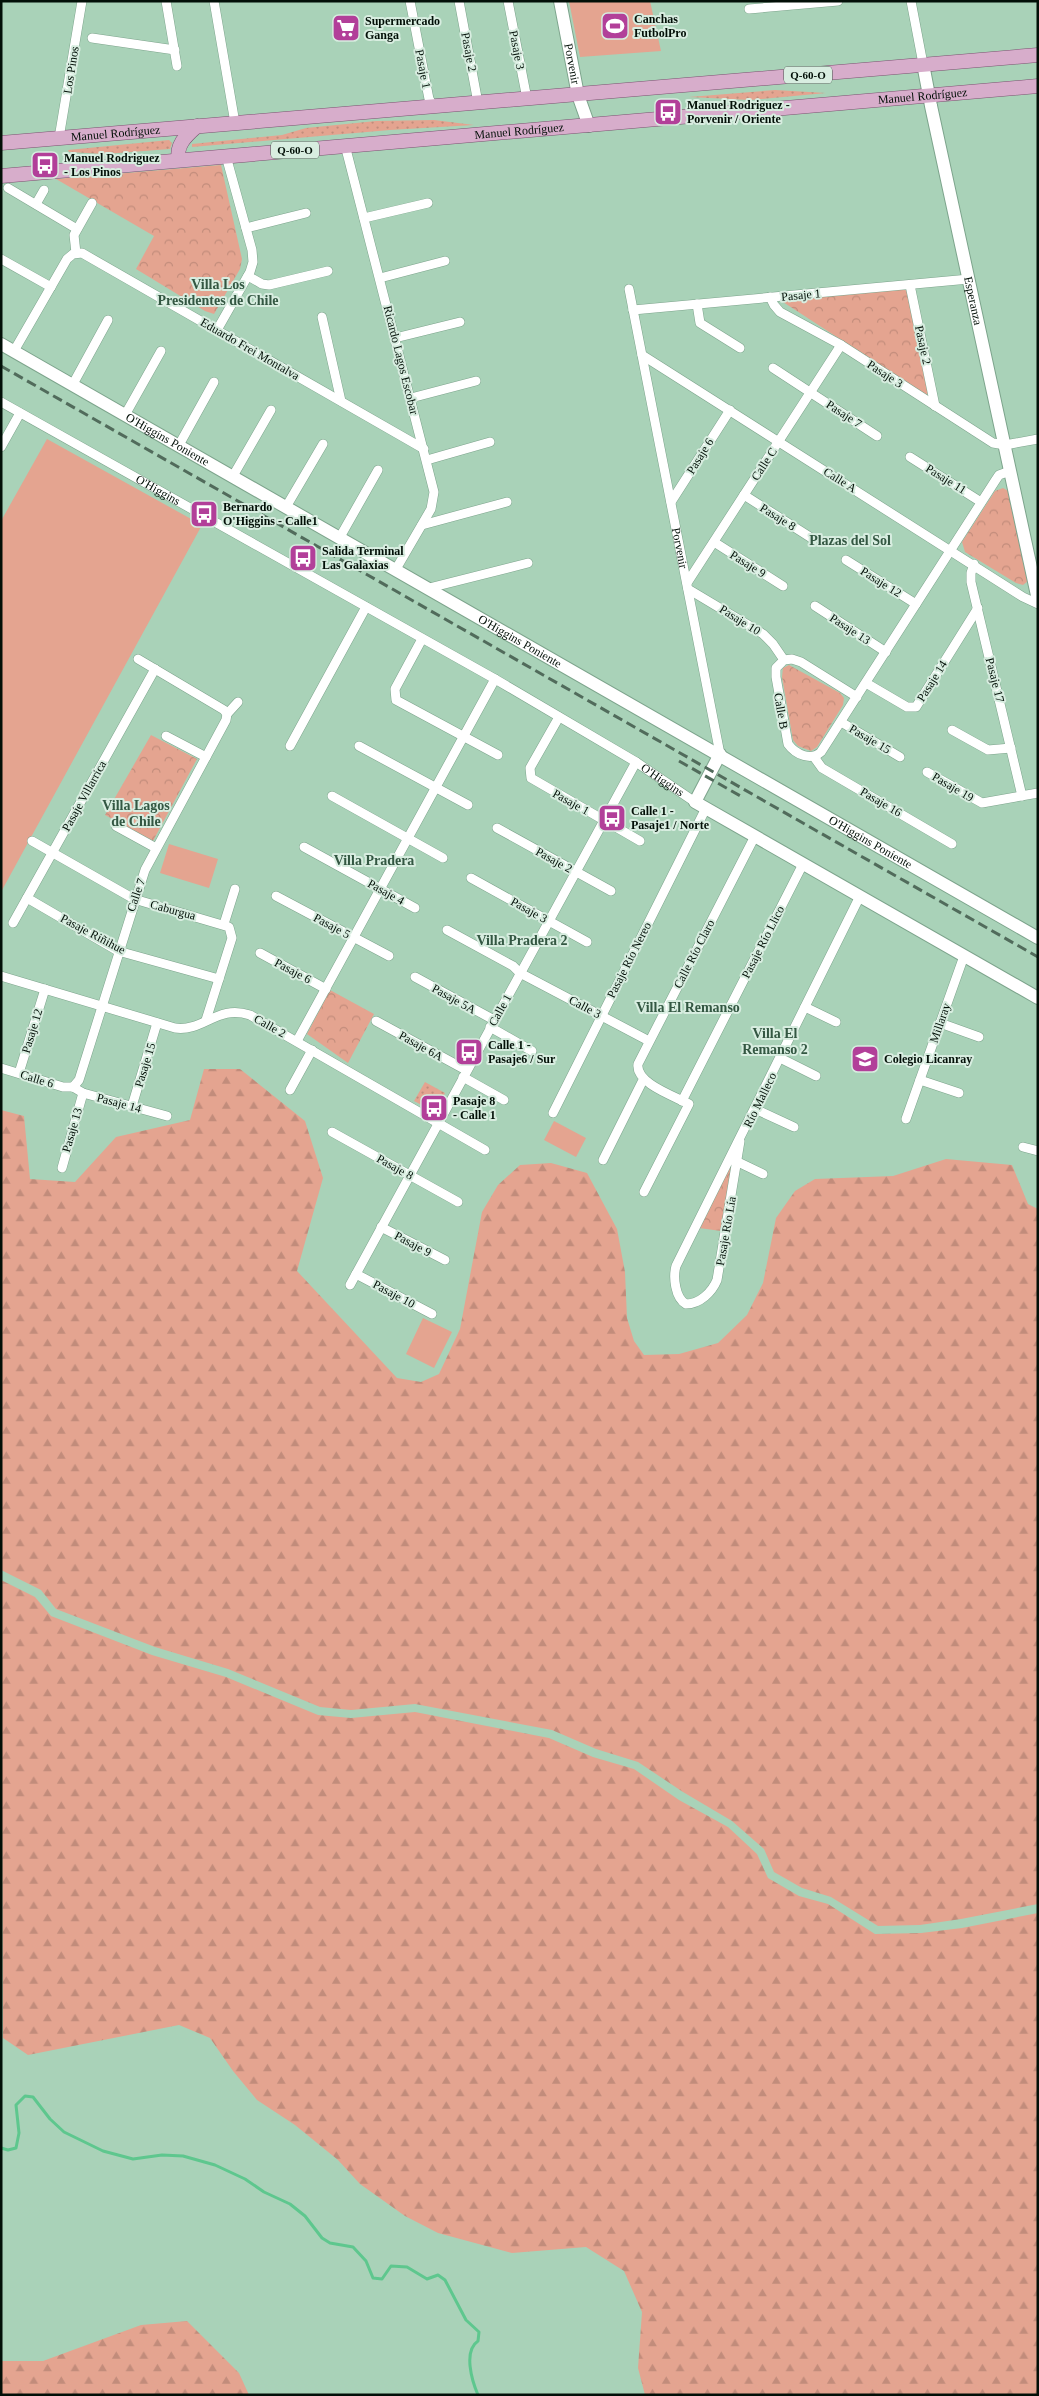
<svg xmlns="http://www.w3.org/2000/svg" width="1039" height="2396" viewBox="0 0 1039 2396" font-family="Georgia,serif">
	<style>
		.grass { fill: url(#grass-dots) }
		.forest { fill: url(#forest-firs) }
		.park { fill: url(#park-crowns) }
		.garden { fill: #e4a490 }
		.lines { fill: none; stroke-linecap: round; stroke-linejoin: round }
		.stream { stroke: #5ec78e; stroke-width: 3 }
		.street-casing { stroke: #7da48c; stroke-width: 10 }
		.secondary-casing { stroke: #7da48c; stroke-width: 14 }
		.primary-casing { stroke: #7b5270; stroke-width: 15 }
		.street { stroke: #fff; stroke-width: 9 }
		.secondary { stroke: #fff; stroke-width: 12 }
		.primary { stroke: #d7adcb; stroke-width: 14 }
		.rail { stroke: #516b5b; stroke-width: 3; stroke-dasharray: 10 5; stroke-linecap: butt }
		.labels { text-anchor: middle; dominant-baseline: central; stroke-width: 4; stroke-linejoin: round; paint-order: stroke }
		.shield { fill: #d8ede0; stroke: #425248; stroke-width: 1 }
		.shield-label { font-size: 11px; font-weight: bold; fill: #020f07 }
		.poi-label { font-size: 12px; font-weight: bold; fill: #020f07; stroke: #d8ede0; text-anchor: start }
		.street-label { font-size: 12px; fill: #020f07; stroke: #d8ede0 }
		.neighbourhood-label { font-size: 14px; font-weight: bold; fill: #335742; stroke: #d8ede0 }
	</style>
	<defs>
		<pattern id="grass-dots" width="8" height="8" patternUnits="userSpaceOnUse" patternTransform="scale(1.25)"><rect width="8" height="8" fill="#e4a490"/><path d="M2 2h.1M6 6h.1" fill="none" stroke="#c28c7b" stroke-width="1.8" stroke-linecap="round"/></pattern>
		<pattern id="forest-firs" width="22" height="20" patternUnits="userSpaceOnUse" patternTransform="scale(1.25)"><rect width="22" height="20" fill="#e4a490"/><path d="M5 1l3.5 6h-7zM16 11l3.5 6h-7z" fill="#c28c7b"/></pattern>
		<pattern id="park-crowns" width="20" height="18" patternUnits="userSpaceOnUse" patternTransform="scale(1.25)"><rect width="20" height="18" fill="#e4a490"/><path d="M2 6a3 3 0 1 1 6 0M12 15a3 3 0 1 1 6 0" fill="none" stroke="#c28c7b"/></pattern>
	</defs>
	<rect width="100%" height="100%" fill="#a9d2b8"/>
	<path class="grass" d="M775,90L826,93L750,100L689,97Z
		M434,120L474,125L390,130L192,147V144L282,135L306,128L376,121Z
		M169,140L172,143L170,149L105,154L69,152L68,150Z
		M425,1082L445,1093L436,1110L433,1111L414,1101Z"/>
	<path class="forest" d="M204,1069H240L305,1121L323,1178L297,1271L397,1378L421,1382L439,1374L460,1329L482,1212L498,1185L520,1165L551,1163L587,1173L617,1229L625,1272L627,1318L634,1341L644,1355L679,1354L718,1343L747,1315L763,1283L776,1218L795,1191L815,1179L893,1176L946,1159L1012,1165L1028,1204L1038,1209V1904L961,1919L920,1925L878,1926L831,1897L802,1888L774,1872L764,1849L732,1821L683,1792L638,1762L596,1749L552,1730L415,1704L351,1710L320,1707L228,1669L155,1647L56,1609L41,1590L1,1570V1110L24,1116L30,1179L75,1182L116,1137L190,1120Z
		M1,1580L35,1597L51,1616L152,1655L226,1677L318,1715L351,1718L415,1712L549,1738L593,1757L634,1769L679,1800L728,1827L757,1854L768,1878L799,1896L828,1904L875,1934L921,1933L962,1928L1038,1913V2395H645L638,2368L642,2312L624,2271L586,2247L512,2253L438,2233L405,2216L360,2184L338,2160L295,2125L257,2100L233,2071L210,2038L179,2025L28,2055L3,2038Z
		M187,2321L239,2373L249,2395H1V2361H43L141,2325Z"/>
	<path class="park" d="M221,165L242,259L240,269L214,314L205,311L136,269L154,236L56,179Z
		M903,289L907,291L930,393L926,395L783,302L785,299Z
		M1003,488L1010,492L1028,581L1023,585L1016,583L965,552L962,542L995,491Z
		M789,665L840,693L844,698L843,705L817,747L811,751L798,746L793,740L782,677L783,668Z
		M151,735L197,759L153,841L105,815Z
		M330,990L374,1014L348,1063L307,1034Z
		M729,1167L733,1169L721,1231L699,1228Z"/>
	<path class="garden" d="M569,1H650L661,51L580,57Z
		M47,439L202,525L1,892V521Z
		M169,844L218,859L209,888L160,873Z
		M554,1121L586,1138L576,1157L544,1140Z
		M423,1318L452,1332L434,1368L406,1354Z"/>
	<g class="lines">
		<path class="stream" d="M1,2148L8,2150L16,2148L19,2133L16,2105L25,2096L33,2097L50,2119L64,2132L103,2151L133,2159L162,2155L183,2156L215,2165L245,2179L264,2192L290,2204L305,2216L322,2238L330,2243L353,2247L366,2261L373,2278L382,2279L391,2266L407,2267L427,2279L438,2275L445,2280L466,2320L479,2332L478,2341C463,2351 472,2381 478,2395"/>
		<defs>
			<g id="street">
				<path d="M166,1L177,66"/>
				<path d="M214,1L235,123"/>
				<path d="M410,1L429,99L434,107"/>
				<path d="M459,1L478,103"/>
				<path d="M508,1L527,99"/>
				<path d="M911,1L923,64"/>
				<path d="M749,9L838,1"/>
				<path d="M92,38L175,50"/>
				<path d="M59,138L82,1"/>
				<path d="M345,145L434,492L431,509L396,569"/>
				<path d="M8,188L77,229"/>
				<path d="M36,204L44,190"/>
				<path d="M364,218L428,203"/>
				<path d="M246,228L306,213"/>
				<path d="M76,253L74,235L92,203"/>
				<path d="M1,259L51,287"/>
				<path d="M248,276L262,284L269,285L328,271"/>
				<path d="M380,278L445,261"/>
				<path d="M910,285L935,406"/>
				<path id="s1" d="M629,289L720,754"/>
				<path d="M770,297L774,305L780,312L841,345L993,443L1005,445L1038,439"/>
				<path d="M697,304L700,323L740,348"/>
				<path d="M633,310L969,279"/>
				<path d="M322,317L341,401"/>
				<path d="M217,330L250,272L253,262L252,250L226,156"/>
				<path d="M395,338L460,322"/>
				<path d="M14,351L67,259L73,254L82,253L424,449"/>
				<path d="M642,355L1023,597L1038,604"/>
				<path d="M773,368L877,436"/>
				<path d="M73,384L108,320"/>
				<path d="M411,398L476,381"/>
				<path id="s2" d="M1,402L495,679L636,762L695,802"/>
				<path d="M125,415L161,351"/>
				<path d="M179,445L214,382"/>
				<path d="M1,447L20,413"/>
				<path d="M910,457L981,502"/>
				<path d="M427,460L490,442"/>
				<path d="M233,476L271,410"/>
				<path d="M744,495L813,539"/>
				<path d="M671,502L730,410"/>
				<path d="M286,507L323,444"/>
				<path d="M422,525L507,502"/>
				<path d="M340,537L378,470"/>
				<path d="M714,542L783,586"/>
				<path d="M846,560L916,604"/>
				<path d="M974,564L971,573V582L1022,796"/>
				<path d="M687,583L841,345"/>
				<path d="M429,588L528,563"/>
				<path d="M688,589L763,634L773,644L784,660"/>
				<path d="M815,606L886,652"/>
				<path d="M422,639L395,689L396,700L498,755"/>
				<path d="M138,659L224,710L227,714"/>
				<path d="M866,683L907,707H916L978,608"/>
				<path d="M857,697L801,662L792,659L784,660L776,668V677L788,744C796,755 811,761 821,752L995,481L999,475L1010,471"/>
				<path d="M559,717L530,768L531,778L640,841"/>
				<path d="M841,722L900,757"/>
				<path d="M952,730L988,750L1011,748"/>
				<path d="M166,736L206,757"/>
				<path d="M290,746L366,607"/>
				<path d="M359,746L468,805"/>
				<path d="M814,757L822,768L952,844"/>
				<path d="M927,772L982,803L1038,793"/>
				<path d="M332,796L443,858"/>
				<path d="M116,826L156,848"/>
				<path d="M497,828L611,891"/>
				<path d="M32,841L134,899L229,927L232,938L206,1020"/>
				<path d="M304,847L415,908"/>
				<path d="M471,878L587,942"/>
				<path d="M276,896L389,956"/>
				<path d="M27,898L118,951L219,979"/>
				<path d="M13,923L155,669"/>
				<path d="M224,924L235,889"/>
				<path d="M447,930L513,966L520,973L649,1041"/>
				<path d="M260,953L326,989"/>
				<path d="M1,976L175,1028C204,1032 217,1004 250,1015L485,1150"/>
				<path d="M415,977L494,1020"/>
				<path d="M805,1007L836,1022"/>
				<path d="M376,1021L466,1070"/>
				<path d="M940,1023L979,1037"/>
				<path d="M490,1027L532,1051"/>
				<path d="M297,1041L495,679"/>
				<path d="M780,1058L816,1076"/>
				<path d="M1,1068L63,1087H73"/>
				<path d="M19,1073L45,989"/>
				<path d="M463,1077L504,1100"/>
				<path d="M920,1080L959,1093"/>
				<path d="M73,1087L79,1080L145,870L226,720L227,714L238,702"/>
				<path d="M73,1087L83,1093L167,1116"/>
				<path d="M290,1090L312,1050"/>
				<path d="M682,1101L803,864"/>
				<path d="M132,1106L157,1023"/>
				<path d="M755,1109L794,1127"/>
				<path d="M553,1113L706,808"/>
				<path d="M906,1119L964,956"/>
				<path d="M332,1132L458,1202"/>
				<path d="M740,1141L717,1280C712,1292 700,1304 686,1304C675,1298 673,1277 676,1266L860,896"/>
				<path d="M1023,1147L1038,1151"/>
				<path d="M603,1160L643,1080"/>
				<path d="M738,1162L763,1174"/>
				<path d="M62,1168L83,1093"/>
				<path d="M644,1192L689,1104C674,1096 635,1083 638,1064L755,836"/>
				<path d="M381,1227L445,1260"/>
				<path d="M356,1274L432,1314"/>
				<path d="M350,1285L636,762"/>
			</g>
			<g id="secondary">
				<path id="s3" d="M560,1L578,95L589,126"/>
				<path id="s4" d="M923,64L931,106L1038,600"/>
				<path id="s5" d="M1,344L1038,938"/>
				<path d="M720,754L695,802L1038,998"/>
			</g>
			<g id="primary">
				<path id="s6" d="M1,143L1038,55"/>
				<path d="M179,160C175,145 187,135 197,126"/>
				<path id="s7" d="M1,176L1038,86"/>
			</g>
		</defs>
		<use href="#street" class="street-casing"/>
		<use href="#secondary" class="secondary-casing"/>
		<use href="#primary" class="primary-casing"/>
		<use href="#street" class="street"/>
		<use href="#secondary" class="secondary"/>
		<use href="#primary" class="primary"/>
		<path class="rail" d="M1,366L1038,957
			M679,761L744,798"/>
	</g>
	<defs>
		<symbol id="stadium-square" viewBox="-11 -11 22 22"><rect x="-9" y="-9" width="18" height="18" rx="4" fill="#b23f99" stroke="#d8ede0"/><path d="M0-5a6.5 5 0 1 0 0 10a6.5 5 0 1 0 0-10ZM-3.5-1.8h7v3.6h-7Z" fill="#fff"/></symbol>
		<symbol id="supermarket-square" viewBox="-11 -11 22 22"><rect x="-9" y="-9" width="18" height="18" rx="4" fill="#b23f99" stroke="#d8ede0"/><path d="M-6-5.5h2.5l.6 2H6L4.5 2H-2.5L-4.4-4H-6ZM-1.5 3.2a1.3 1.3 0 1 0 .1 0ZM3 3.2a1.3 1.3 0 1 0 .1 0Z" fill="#fff"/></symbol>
		<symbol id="bus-square" viewBox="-11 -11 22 22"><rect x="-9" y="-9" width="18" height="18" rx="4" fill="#b23f99" stroke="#d8ede0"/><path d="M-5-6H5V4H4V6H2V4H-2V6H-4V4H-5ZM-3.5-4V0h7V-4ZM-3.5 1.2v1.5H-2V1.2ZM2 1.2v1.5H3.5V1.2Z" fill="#fff"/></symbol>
		<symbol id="school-square" viewBox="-11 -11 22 22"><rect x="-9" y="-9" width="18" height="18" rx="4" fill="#b23f99" stroke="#d8ede0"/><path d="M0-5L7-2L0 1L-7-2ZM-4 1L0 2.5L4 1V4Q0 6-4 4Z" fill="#fff"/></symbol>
	</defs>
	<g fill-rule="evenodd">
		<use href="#stadium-square" x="599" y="10" width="32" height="32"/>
		<use href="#supermarket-square" x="330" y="12" width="32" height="32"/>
		<use href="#bus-square" x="652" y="96" width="32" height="32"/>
		<use href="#bus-square" x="29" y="149" width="32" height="32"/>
		<use href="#bus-square" x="188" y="498" width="32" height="32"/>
		<use href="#bus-square" x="287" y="542" width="32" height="32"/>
		<use href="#bus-square" x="596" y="802" width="32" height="32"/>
		<use href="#bus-square" x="453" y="1036" width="32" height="32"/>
		<use href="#school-square" x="849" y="1043" width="32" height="32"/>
		<use href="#bus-square" x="418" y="1092" width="32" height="32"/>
	</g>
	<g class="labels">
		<g class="shield">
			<rect x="784" y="66.5" width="48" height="17" rx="4"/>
			<rect x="271" y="141.5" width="48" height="17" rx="4"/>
		</g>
		<g class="shield-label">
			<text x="808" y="75">Q-60-O</text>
			<text x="295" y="150">Q-60-O</text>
		</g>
		<g class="poi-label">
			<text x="634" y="19">Canchas<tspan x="634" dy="14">FutbolPro</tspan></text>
			<text x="365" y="21">Supermercado<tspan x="365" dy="14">Ganga</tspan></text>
			<text x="687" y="105">Manuel Rodriguez -<tspan x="687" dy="14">Porvenir / Oriente</tspan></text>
			<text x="64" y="158">Manuel Rodriguez<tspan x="64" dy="14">- Los Pinos</tspan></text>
			<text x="223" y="507">Bernardo<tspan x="223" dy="14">O'Higgins - Calle1</tspan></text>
			<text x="322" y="551">Salida Terminal<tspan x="322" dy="14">Las Galaxias</tspan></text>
			<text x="631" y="811">Calle 1 -<tspan x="631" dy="14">Pasaje1 / Norte</tspan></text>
			<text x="488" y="1045">Calle 1 -<tspan x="488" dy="14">Pasaje6 / Sur</tspan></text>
			<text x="884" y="1059">Colegio Licanray</text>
			<text x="453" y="1101">Pasaje 8<tspan x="453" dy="14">- Calle 1</tspan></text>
		</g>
		<g class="street-label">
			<text transform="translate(517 50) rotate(79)">Pasaje 3</text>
			<text transform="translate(469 52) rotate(79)">Pasaje 2</text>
			<text stroke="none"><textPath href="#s3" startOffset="64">Porvenir</textPath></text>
			<text transform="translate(423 69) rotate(79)">Pasaje 1</text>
			<text transform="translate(71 70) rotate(-81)">Los Pinos</text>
			<text stroke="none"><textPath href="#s7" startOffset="925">Manuel Rodríguez</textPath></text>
			<text stroke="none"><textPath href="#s7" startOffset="520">Manuel Rodríguez</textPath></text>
			<text stroke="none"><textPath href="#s6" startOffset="115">Manuel Rodríguez</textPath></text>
			<text transform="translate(801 295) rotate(-5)">Pasaje 1</text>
			<text stroke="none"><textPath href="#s4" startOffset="242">Esperanza</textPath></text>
			<text transform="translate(923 345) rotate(78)">Pasaje 2</text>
			<text transform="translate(250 349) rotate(30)">Eduardo Frei Montalva</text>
			<text transform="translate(401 360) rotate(76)">Ricardo Lagos Escobar</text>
			<text transform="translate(885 374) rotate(33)">Pasaje 3</text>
			<text transform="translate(844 414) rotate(33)">Pasaje 7</text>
			<text stroke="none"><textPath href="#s5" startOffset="192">O'Higgins Poniente</textPath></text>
			<text transform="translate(700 456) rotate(-58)">Pasaje 6</text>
			<text transform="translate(764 464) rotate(-57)">Calle C</text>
			<text transform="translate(946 479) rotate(32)">Pasaje 11</text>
			<text transform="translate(840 480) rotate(32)">Calle A</text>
			<text stroke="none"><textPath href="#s2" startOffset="180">O'Higgins</textPath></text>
			<text transform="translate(778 517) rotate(32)">Pasaje 8</text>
			<text stroke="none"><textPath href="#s1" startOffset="264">Porvenir</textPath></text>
			<text transform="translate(748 564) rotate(32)">Pasaje 9</text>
			<text transform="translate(881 582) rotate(32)">Pasaje 12</text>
			<text transform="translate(740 620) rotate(32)">Pasaje 10</text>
			<text transform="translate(850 629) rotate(33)">Pasaje 13</text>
			<text stroke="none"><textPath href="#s5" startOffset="598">O'Higgins Poniente</textPath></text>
			<text transform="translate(995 680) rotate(76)">Pasaje 17</text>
			<text transform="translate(932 681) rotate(-58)">Pasaje 14</text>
			<text transform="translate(781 711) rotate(80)">Calle B</text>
			<text transform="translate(870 739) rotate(30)">Pasaje 15</text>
			<text stroke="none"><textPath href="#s2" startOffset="762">O'Higgins</textPath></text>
			<text transform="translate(953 787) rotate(30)">Pasaje 19</text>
			<text transform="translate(84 796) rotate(-61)">Pasaje Villarrica</text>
			<text transform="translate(571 802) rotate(29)">Pasaje 1</text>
			<text transform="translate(881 802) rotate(30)">Pasaje 16</text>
			<text stroke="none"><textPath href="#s5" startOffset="1002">O'Higgins Poniente</textPath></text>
			<text transform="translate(554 860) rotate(29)">Pasaje 2</text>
			<text transform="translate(386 892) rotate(29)">Pasaje 4</text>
			<text transform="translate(136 895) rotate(-71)">Calle 7</text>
			<text transform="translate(173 910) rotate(15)">Caburgua</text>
			<text transform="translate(529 910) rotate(29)">Pasaje 3</text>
			<text transform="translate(332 926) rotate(28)">Pasaje 5</text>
			<text transform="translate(93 934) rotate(28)">Pasaje Riñihue</text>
			<text transform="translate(763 942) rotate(-63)">Pasaje Río Llico</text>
			<text transform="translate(694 954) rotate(-63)">Calle Río Claro</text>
			<text transform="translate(629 960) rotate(-63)">Pasaje Río Nereo</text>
			<text transform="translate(293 971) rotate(28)">Pasaje 6</text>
			<text transform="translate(454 999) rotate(29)">Pasaje 5A</text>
			<text transform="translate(585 1007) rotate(28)">Calle 3</text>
			<text transform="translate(500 1010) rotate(-61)">Calle 1</text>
			<text transform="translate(940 1023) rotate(-71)">Millaray</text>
			<text transform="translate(270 1026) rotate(29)">Calle 2</text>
			<text transform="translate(32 1031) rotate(-73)">Pasaje 12</text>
			<text transform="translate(421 1046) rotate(29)">Pasaje 6A</text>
			<text transform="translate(145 1065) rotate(-73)">Pasaje 15</text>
			<text transform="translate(37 1079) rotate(17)">Calle 6</text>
			<text transform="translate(760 1100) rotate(-64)">Río Malleco</text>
			<text transform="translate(119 1103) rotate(15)">Pasaje 14</text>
			<text transform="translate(72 1130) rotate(-74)">Pasaje 13</text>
			<text transform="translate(395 1167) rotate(29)">Pasaje 8</text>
			<text transform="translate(726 1231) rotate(-80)">Pasaje Río Lía</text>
			<text transform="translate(413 1244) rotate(28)">Pasaje 9</text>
			<text transform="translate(394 1294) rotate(28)">Pasaje 10</text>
		</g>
		<g class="neighbourhood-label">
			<text x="218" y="284">Villa Los<tspan x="218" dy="16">Presidentes de Chile</tspan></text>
			<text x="850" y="540">Plazas del Sol</text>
			<text x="136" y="805">Villa Lagos<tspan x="136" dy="16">de Chile</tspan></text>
			<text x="374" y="860">Villa Pradera</text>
			<text x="522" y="940">Villa Pradera 2</text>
			<text x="688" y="1007">Villa El Remanso</text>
			<text x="775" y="1033">Villa El<tspan x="775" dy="16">Remanso 2</tspan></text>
		</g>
	</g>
	<rect width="1039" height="2396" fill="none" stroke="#020f07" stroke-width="5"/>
</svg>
